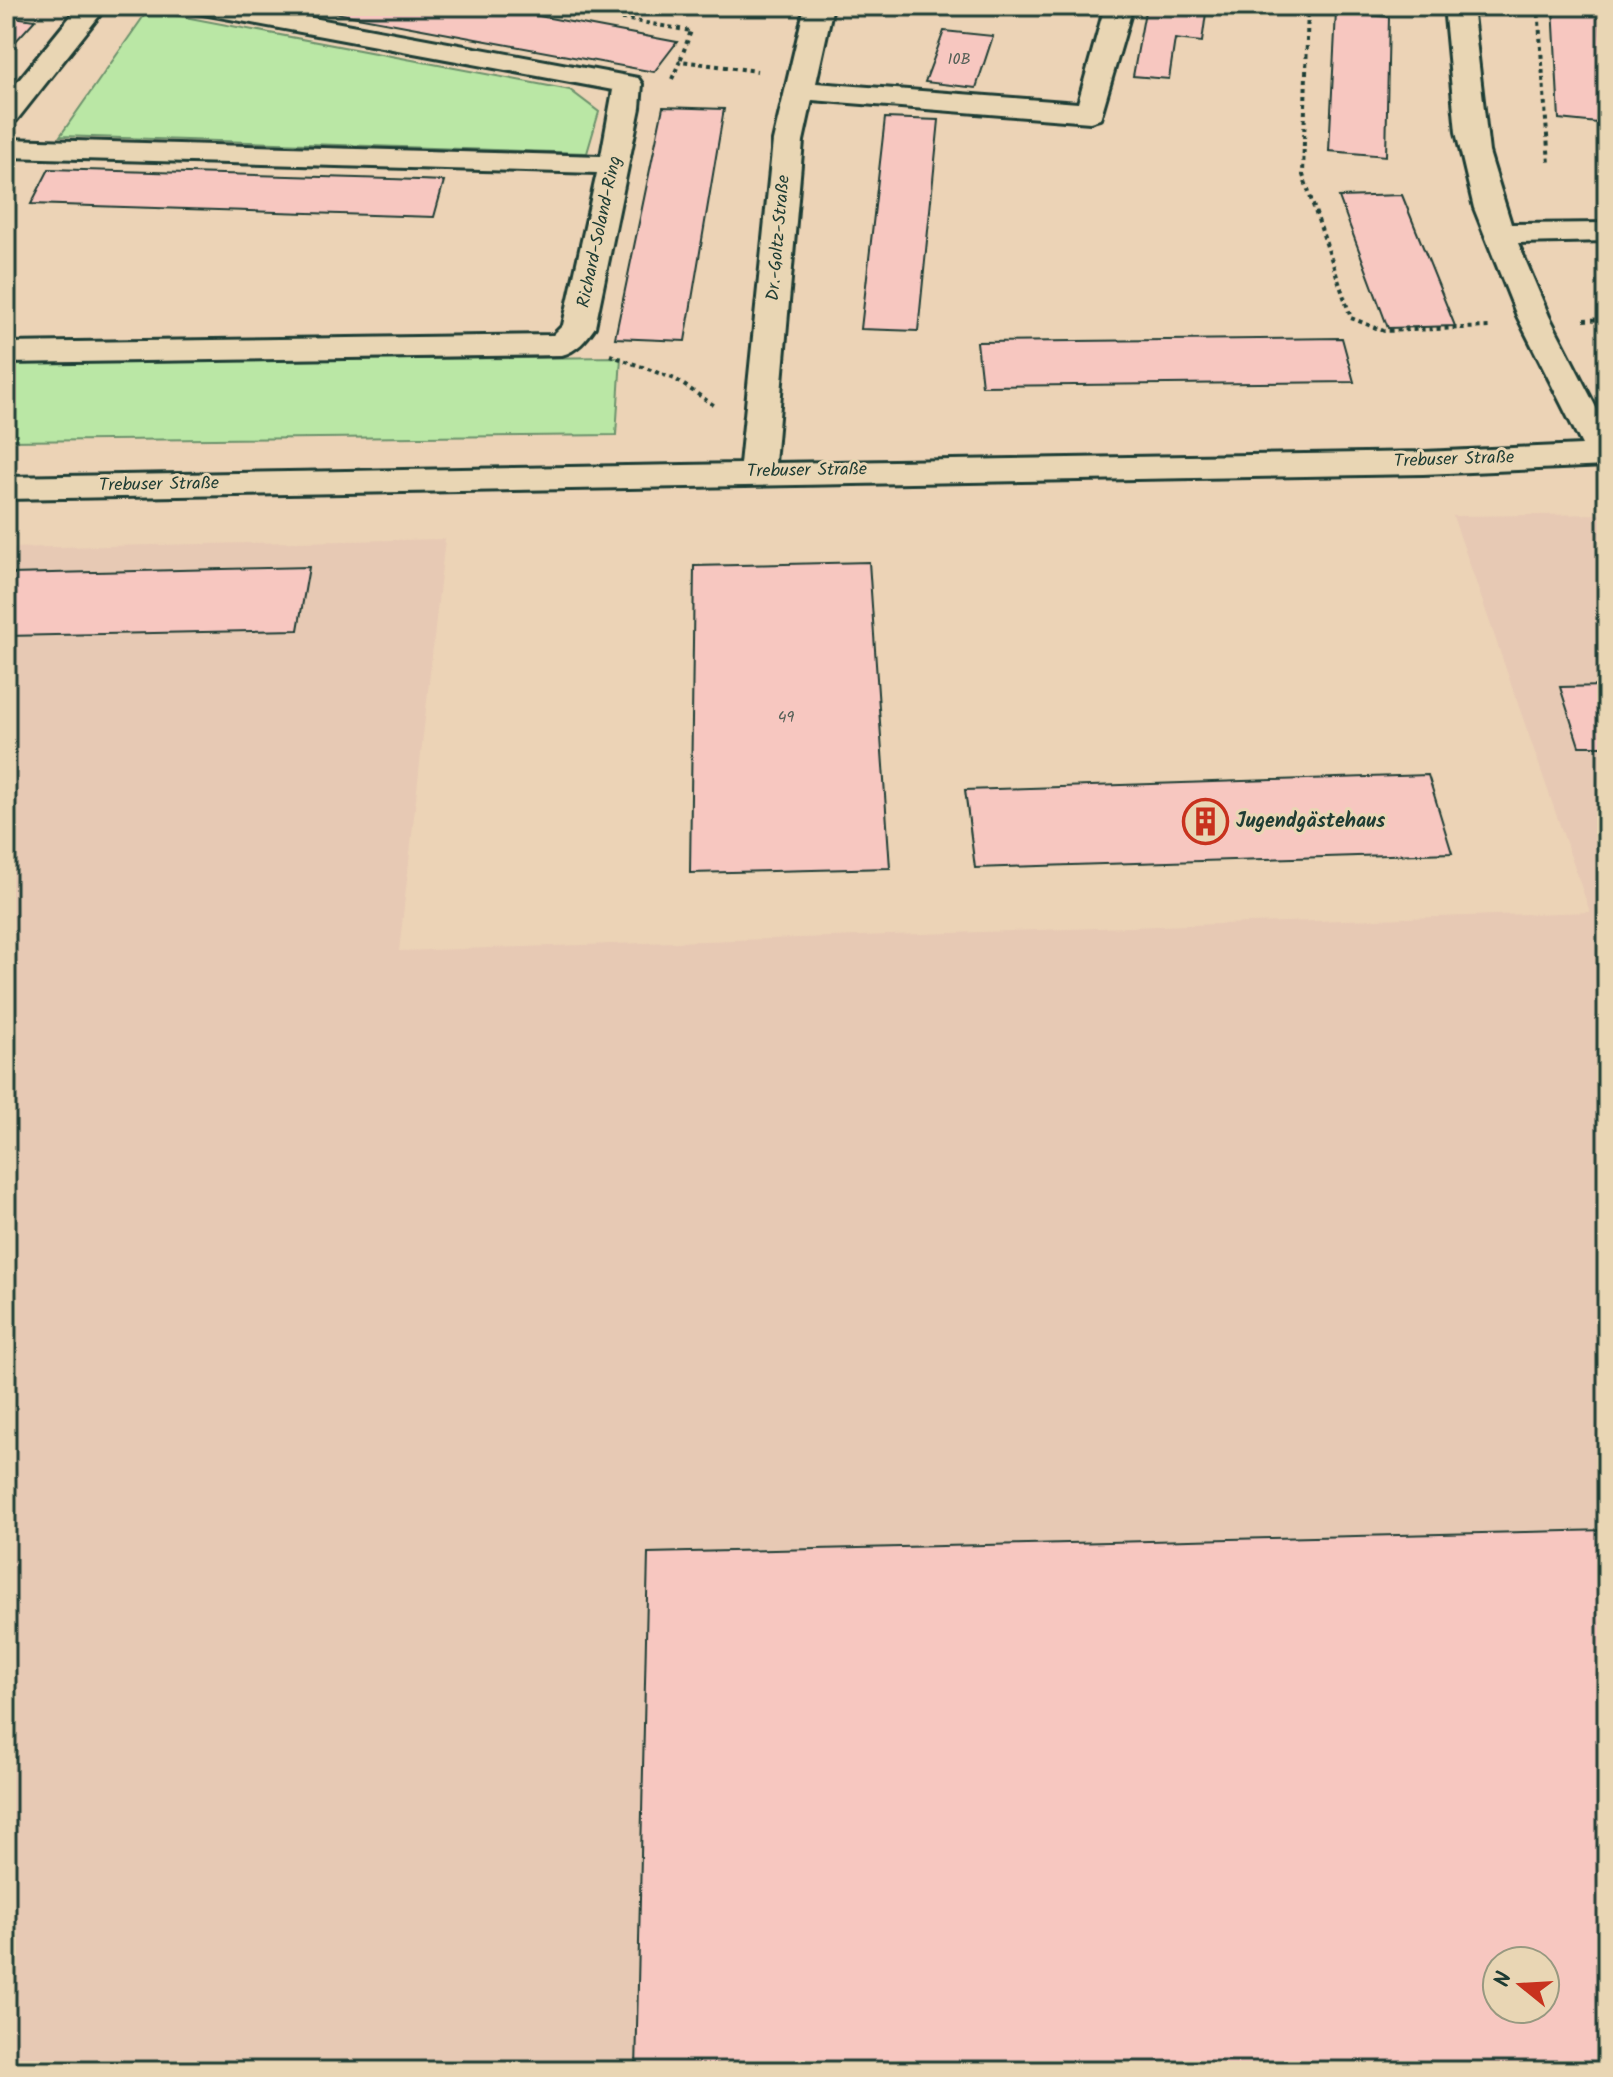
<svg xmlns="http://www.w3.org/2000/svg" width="1613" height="2077" viewBox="0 0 1613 2077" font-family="Kalam,sans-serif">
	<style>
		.built { fill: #e7c9b4; fill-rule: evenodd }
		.green { fill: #bae7a5; stroke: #6c926c; stroke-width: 2 }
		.building { fill: #f7c7c0; stroke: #1f3d34; stroke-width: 2; fill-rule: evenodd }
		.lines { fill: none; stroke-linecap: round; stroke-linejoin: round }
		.minor-casing { stroke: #1f3d34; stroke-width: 6 }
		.path { stroke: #1f3d34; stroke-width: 4; stroke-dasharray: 4 4; stroke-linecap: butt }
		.minor { fill: #e9d6b4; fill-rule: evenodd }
		.labels { text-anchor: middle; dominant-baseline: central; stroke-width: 6; stroke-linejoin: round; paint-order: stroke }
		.number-label { font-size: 16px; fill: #556057 }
		.far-street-label { font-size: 18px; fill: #1f3d34; stroke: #e9d6b4 }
		.poi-label { font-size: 20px; font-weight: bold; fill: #1f3d34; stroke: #e9d6b4; text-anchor: start }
	</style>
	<rect width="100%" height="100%" fill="#ecd3b6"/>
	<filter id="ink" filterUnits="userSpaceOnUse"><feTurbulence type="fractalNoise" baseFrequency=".0125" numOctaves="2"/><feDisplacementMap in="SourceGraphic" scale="16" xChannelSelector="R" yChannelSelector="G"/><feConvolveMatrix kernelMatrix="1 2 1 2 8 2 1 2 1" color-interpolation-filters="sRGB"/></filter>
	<g filter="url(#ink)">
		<path class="built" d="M1607,514V2071H6V548L445,539L399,951L1590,912L1453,516ZM1497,1961H1545V2009H1497Z"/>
		<path class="green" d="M148,10L570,90L599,112L587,153L60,136Z
			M621,357L616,435L6,441V363Z"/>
		<path class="building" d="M298,6H486L677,42L654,72Z
			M1146,6H1207L1202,42L1175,39L1169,79L1133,76Z
			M1553,6H1600L1607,124L1559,119Z
			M1336,12L1389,17L1386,156L1329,151Z
			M6,16L35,20L16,41L6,40Z
			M944,31L993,36L976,88L925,82Z
			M663,107L724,109L685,341L615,338Z
			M885,118L939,120L918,331L861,329Z
			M49,169L391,179L444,181L434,217L31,204Z
			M1402,195L1455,326L1388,328L1339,197Z
			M1342,338L1354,382L982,386L977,342Z
			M869,562L890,868L690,873L694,566Z
			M309,567L298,630L6,636V586L10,574Z
			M1607,686V746H1579L1560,687Z
			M1428,775L1452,853L975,868L965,790Z
			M1607,1530V2071H636L648,1553ZM1497,1961H1545V2009H1497Z"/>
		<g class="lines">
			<defs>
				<path id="minor" d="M79,6H107L16,121L6,124V96Z
					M189,6H248L638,78L642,84L640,108L595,327C586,340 577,351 562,355L6,363V343L553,335L563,325L597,173L6,157V139L601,156L613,90L203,14L193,12Z
					M805,6H833L816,83L1078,103L1105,6H1133L1100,119L1090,122L812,100L803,141L775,463L1423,452L1582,445L1517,316L1474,208L1456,132L1444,6H1472L1489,152L1511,224L1607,223V241L1518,243L1549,316L1607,429V466L1423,474L6,499V477L740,464L773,141Z"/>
			</defs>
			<use href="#minor" class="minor-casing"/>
			<path class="path" d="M551,6L691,31L680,61
				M1308,6L1303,175L1351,318L1384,331L1490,327
				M1538,6L1549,164
				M672,79L680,61L757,71
				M1584,320L1607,319
				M610,355L675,379L715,406"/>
			<use href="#minor" class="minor"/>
		</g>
	</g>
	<defs>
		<symbol id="building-ring" viewBox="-11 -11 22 22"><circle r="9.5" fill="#e9d6b4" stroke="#c8321e" stroke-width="1.5"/><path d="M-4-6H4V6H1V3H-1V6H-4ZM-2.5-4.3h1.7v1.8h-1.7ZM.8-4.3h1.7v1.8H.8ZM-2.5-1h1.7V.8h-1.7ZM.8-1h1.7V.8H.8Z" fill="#c8321e"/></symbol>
	</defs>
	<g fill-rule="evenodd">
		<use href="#building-ring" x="1180" y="796" width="51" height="51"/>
	</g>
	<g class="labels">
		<g class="number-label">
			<text x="959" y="59">10B</text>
			<text x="786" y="717">49</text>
		</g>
		<g class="far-street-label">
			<text transform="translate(600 232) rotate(-78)">Richard-Soland-Ring</text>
			<text transform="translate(779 238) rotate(-85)">Dr.-Goltz-Straße</text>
			<text transform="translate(1454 460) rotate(-2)">Trebuser Straße</text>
			<text transform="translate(807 471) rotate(-1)">Trebuser Straße</text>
			<text transform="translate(159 485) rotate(-1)">Trebuser Straße</text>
		</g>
		<g class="poi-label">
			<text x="1236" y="822">Jugendgästehaus</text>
		</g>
	</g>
	<rect width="1613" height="2077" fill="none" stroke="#e9d6b4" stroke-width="32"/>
	<rect x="16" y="16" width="1581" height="2045" fill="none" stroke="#1f3d34" stroke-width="3" filter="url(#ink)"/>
	<g transform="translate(1521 1985) rotate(288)"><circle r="38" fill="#e9d6b4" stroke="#989981" stroke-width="2"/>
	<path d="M0-6L14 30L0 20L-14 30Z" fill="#c8321e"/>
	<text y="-12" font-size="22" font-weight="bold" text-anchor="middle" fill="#1f3d34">N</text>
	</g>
</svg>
